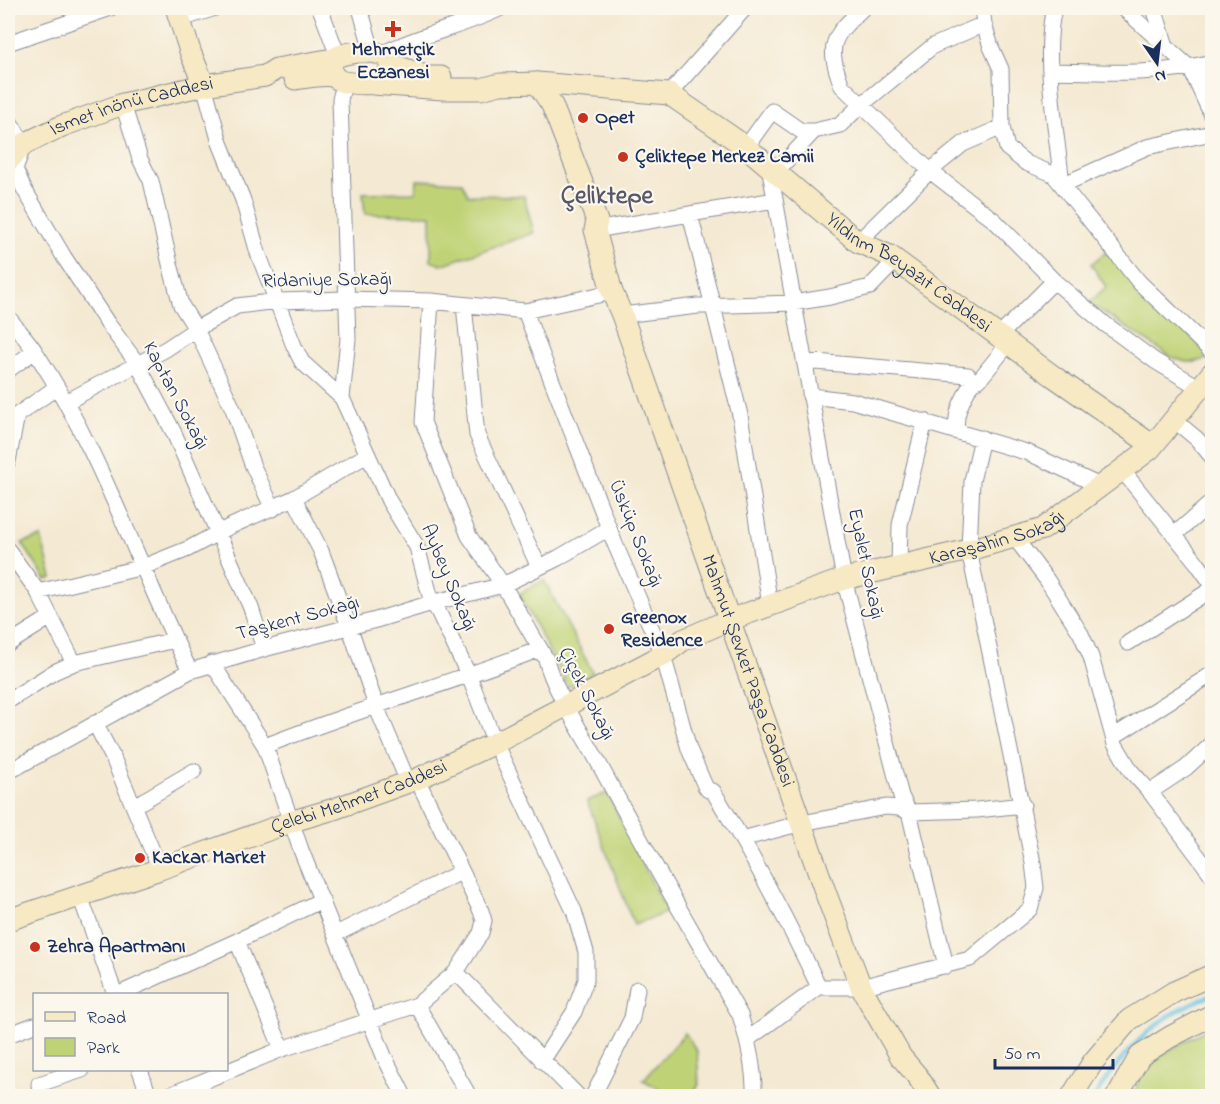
<svg xmlns="http://www.w3.org/2000/svg" width="1220" height="1104" viewBox="0 0 1220 1104" font-family="'Indie Flower',sans-serif">
	<style>
		.green { fill: #bfd376; stroke: #6d816a; stroke-width: 1.5 }
		.lines { fill: none; stroke-linecap: round; stroke-linejoin: round }
		.stream { stroke: #65c2e3; stroke-width: 4.5 }
		.street-casing { stroke: #888c98; stroke-width: 17 }
		.secondary-casing { stroke: #888c98; stroke-width: 23 }
		.street { stroke: #fff; stroke-width: 15 }
		.secondary { stroke: #f6e9c3; stroke-width: 21 }
		.poi-dot { fill: #c8321e; stroke: #fbf7ec; stroke-width: 2 }
		.labels { text-anchor: middle; dominant-baseline: central; stroke-width: 4.5; stroke-linejoin: round; paint-order: stroke }
		.poi-label { font-size: 20px; font-weight: bold; fill: #1b2f5e; stroke: #fbf7ec; text-anchor: start }
		.street-label { font-size: 20px; fill: #1b2f5e; stroke: #fbf7ec }
		.district-label { font-size: 26px; font-weight: bold; fill: #585769; stroke: #fbf7ec }
	</style>
	<rect width="100%" height="100%" fill="#fbf7ec"/>
	<filter id="ink" filterUnits="userSpaceOnUse"><feTurbulence type="fractalNoise" baseFrequency=".0167" numOctaves="2"/><feDisplacementMap in="SourceGraphic" scale="12" xChannelSelector="R" yChannelSelector="G"/><feConvolveMatrix kernelMatrix="1 2 1 2 8 2 1 2 1" color-interpolation-filters="sRGB"/></filter>
	<filter id="wash" filterUnits="userSpaceOnUse"><feTurbulence type="fractalNoise" baseFrequency=".008" numOctaves="4" result="noise"/><feDisplacementMap in="SourceGraphic" scale="24" xChannelSelector="R" yChannelSelector="G"/><feGaussianBlur stdDeviation="1.35" result="paint"/><feColorMatrix in="noise" values="0 0 0 0 0 0 0 0 0 0 0 0 0 0 0 0 0 1.4 0 .05"/><feComposite in="paint" operator="in"/></filter>
	<g filter="url(#wash)">
		<rect width="100%" height="100%" fill="#f4e9d2"/>
		<path class="green" d="M417,180L462,182L468,195L524,196L534,233L441,265L431,261V215L365,214L363,193L416,192Z
			M1106,252L1208,353L1207,358C1193,365 1185,362 1171,357L1089,303L1106,287L1091,264Z
			M41,537L52,578L46,580L22,543Z
			M544,580L593,673L568,687L519,594Z
			M607,793L667,912L634,925L587,801Z
			M1212,1026V1091L1207,1096H1134L1140,1075L1159,1056Z
			M685,1033L697,1051L699,1084L692,1096H673L643,1080Z"/>
		<g class="lines">
			<path class="stream" d="M1095,1096C1116,1063 1143,1030 1179,1010C1189,1004 1201,1000 1212,995"/>
		</g>
	</g>
	<g filter="url(#ink)">
		<g class="lines">
			<defs>
				<path id="street" d="M320,8L338,56
					M360,8L372,51
					M863,8C832,37 826,44 842,86L930,171L995,221L1054,281L1105,324L1155,361L1200,388
					M982,8L984,24L991,47L1001,69L1002,127L1007,148L1026,163L1053,174L1139,282L1212,352
					M1054,8C1042,57 1057,133 1062,185L1147,147L1212,133
					M1123,8L1190,68L1212,81
					M1154,8L1165,43
					M178,20L215,8
					M8,43L111,8
					M382,54C420,34 463,27 501,8
					M1190,68L1212,116
					M1051,71C1104,72 1160,76 1212,62
					M204,85L220,143L243,200L258,253L294,346L302,362L342,398L389,501L417,547L432,603L438,611L469,676L495,743L574,911L586,952V980L574,1012L542,1061
					M669,94L745,8
					M123,104L140,159L151,181L170,264L181,305L196,329L233,409L252,464L273,509
					M8,119L24,144L15,169L24,189L64,257L108,324L137,363L174,433L251,608L264,649
					M746,147L772,111L801,131H814
					M769,166L844,579L901,796L909,812L946,966
					M776,172L814,131L840,125L861,105L933,46L984,24
					M690,214L775,200
					M595,230L690,214L740,415L770,605
					M858,242L930,171L963,144L1002,127
					M431,301L423,422L469,536L503,585L546,659C552,687 582,733 597,760C643,846 691,930 740,1015C748,1041 755,1069 754,1096
					M464,305L477,435L539,567
					M525,311L615,544L663,655L689,749L705,786L708,790L713,791C752,854 787,920 819,987H861L970,959L1030,909L1036,888L1033,863L969,550L972,481L982,438
					M622,315L698,306L793,303L830,297L870,287L896,260
					M8,317C17,329 28,340 36,353C101,451 138,566 190,671
					M999,336L1054,281
					M804,361L968,375L972,382
					M8,370L35,351
					M810,396L853,401L1029,453L1100,486
					M342,398L348,339L340,100L344,82
					M66,402L166,349L196,329L237,306L278,301L346,299L431,301L525,311L612,292
					M1173,419L1197,439L1212,457
					M957,430C954,412 964,398 972,382L979,380L1009,343
					M8,461L17,415L57,387
					M1122,470L1197,563L1212,584
					M294,498L321,551L354,640L376,706L408,782
					M1174,535L1212,502
					M1015,538L1047,580L1081,634L1091,657L1115,744L1131,771L1150,792L1212,875
					M8,550L38,592L74,663
					M899,566L900,525L925,421
					M38,592L143,567L188,549L229,527L294,498L367,455
					M1128,643L1212,589
					M8,644L51,617
					M212,663L265,746L301,850L384,1056L404,1096
					M8,701L54,672L74,663L175,640
					M95,723L113,758L160,869
					M1113,737L1212,674
					M265,746C355,710 449,684 540,649
					M8,772L190,671L264,649L376,620L432,603L503,585L558,558L609,528
					M1150,792L1186,768L1212,744
					M134,806L194,771
					M742,839L802,823L886,807L899,808L909,812L977,810L1023,805
					M80,896L115,994
					M336,934L461,872
					M237,941L282,1049
					M456,972L578,1096
					M119,994L237,941L322,900
					M417,1005L469,1096
					M8,1035L34,1025
					M748,1039L819,987
					M140,1070L149,1096
					M40,1096L39,1084L82,1070
					M167,1096L282,1049L417,1005L456,972L481,933L484,921L481,911L417,779
					M593,1096L632,1018L637,989"/>
				<g id="secondary">
					<path d="M176,8L191,54L204,85"/>
					<path d="M390,64L428,77H441"/>
					<path d="M295,79C306,78 320,74 332,76C336,77 339,81 344,82C357,84 379,87 387,75C406,46 345,49 334,59C330,63 331,70 333,76"/>
					<path id="s1" d="M537,83L552,105L597,221L595,230L612,292L622,315L826,894L861,987L901,1057L918,1077L930,1096"/>
					<path id="s2" d="M373,84L443,89H481L500,84L537,83L669,94L746,147L858,242L890,256L1053,376L1152,445"/>
					<path id="s3" d="M8,161L24,144L62,126L123,104L204,85L265,76L276,69L333,59"/>
					<path id="s4" d="M8,920L160,869L293,821L334,809L417,779L495,743L663,655L683,640L729,620L844,579L969,550L1043,529L1150,449L1212,373"/>
					<path d="M1072,1096L1093,1062L1129,1020L1174,992L1212,975"/>
					<path d="M1117,1096L1140,1056L1170,1037L1212,1015"/>
				</g>
			</defs>
			<use href="#street" class="street-casing"/>
			<use href="#secondary" class="secondary-casing"/>
			<use href="#street" class="street"/>
			<use href="#secondary" class="secondary"/>
		</g>
	</g>
	<g class="poi-dot">
		<path d="M390 20h6v6h6v6h-6v6h-6v-6h-6v-6h6z"/>
		<circle cx="583" cy="118" r="6"/>
		<circle cx="623" cy="157" r="6"/>
		<circle cx="609" cy="629" r="6"/>
		<circle cx="140" cy="858" r="6"/>
		<circle cx="35" cy="947" r="6"/>
	</g>
	<g class="labels">
		<g class="poi-label">
			<text x="393" y="50" text-anchor="middle">Mehmetçik<tspan x="393" dy="23">Eczanesi</tspan></text>
			<text x="595" y="118">Opet</text>
			<text x="635" y="157">Çeliktepe Merkez Camii</text>
			<text x="621" y="618">Greenox<tspan x="621" dy="23">Residence</tspan></text>
			<text x="152" y="858">Kackar Market</text>
			<text x="47" y="947">Zehra Apartmanı</text>
		</g>
		<g class="street-label">
			<text stroke="none"><textPath href="#s3" startOffset="138">İsmet İnönü Caddesi</textPath></text>
			<text stroke="none"><textPath href="#s2" startOffset="597">Yıldırım Beyazıt Caddesi</textPath></text>
			<text transform="translate(327 281) rotate(-1)">Ridaniye Sokağı</text>
			<text transform="translate(175 396) rotate(62)">Kaptan Sokağı</text>
			<text transform="translate(635 534) rotate(68)">Üsküp Sokağı</text>
			<text stroke="none"><textPath href="#s4" startOffset="1064">Karaşahin Sokağı</textPath></text>
			<text transform="translate(865 564) rotate(78)">Eyalet Sokağı</text>
			<text transform="translate(448 578) rotate(67)">Aybey Sokağı</text>
			<text transform="translate(298 619) rotate(-15)">Taşkent Sokağı</text>
			<text stroke="none"><textPath href="#s1" startOffset="627">Mahmut Şevket Paşa Caddesi</textPath></text>
			<text transform="translate(586 694) rotate(63)">Çiçek Sokağı</text>
			<text stroke="none"><textPath href="#s4" startOffset="372">Çelebi Mehmet Caddesi</textPath></text>
		</g>
		<g class="district-label">
			<text x="607" y="197">Çeliktepe</text>
		</g>
	</g>
	<rect width="1220" height="1104" fill="none" stroke="#fbf7ec" stroke-width="30"/>
	<rect x="33" y="993" width="195" height="78" fill="#fbf7ec" stroke="#a1a7b3" stroke-width="1.5"/>
	<rect x="45" y="1012" width="30" height="9" fill="#f6e9c3" stroke="#a1a7b3" stroke-width="1.5"/>
	<text x="87" y="1023" font-size="18" fill="#1b2f5e">Road</text>
	<rect x="45" y="1038" width="30" height="18" fill="#bfd376" stroke="#a1a7b3" stroke-width="1.5"/>
	<text x="87" y="1053" font-size="18" fill="#1b2f5e">Park</text>
	<g transform="translate(1157 63) rotate(166)" stroke="#fbf7ec" stroke-width="4.5" paint-order="stroke">
	<path d="M0-4.5L10 22L0 15L-10 22Z" fill="#1b2f5e"/>
	<text y="-9" font-size="16" font-weight="bold" text-anchor="middle" fill="#1b2f5e">N</text>
	</g>
	<path d="M995 1059v9h118v-9" fill="none" stroke="#1b2f5e" stroke-width="3"/>
	<text x="1004" y="1059" font-size="18" fill="#1b2f5e" stroke="#fbf7ec" stroke-width="4.5" paint-order="stroke">50 m</text>
</svg>
